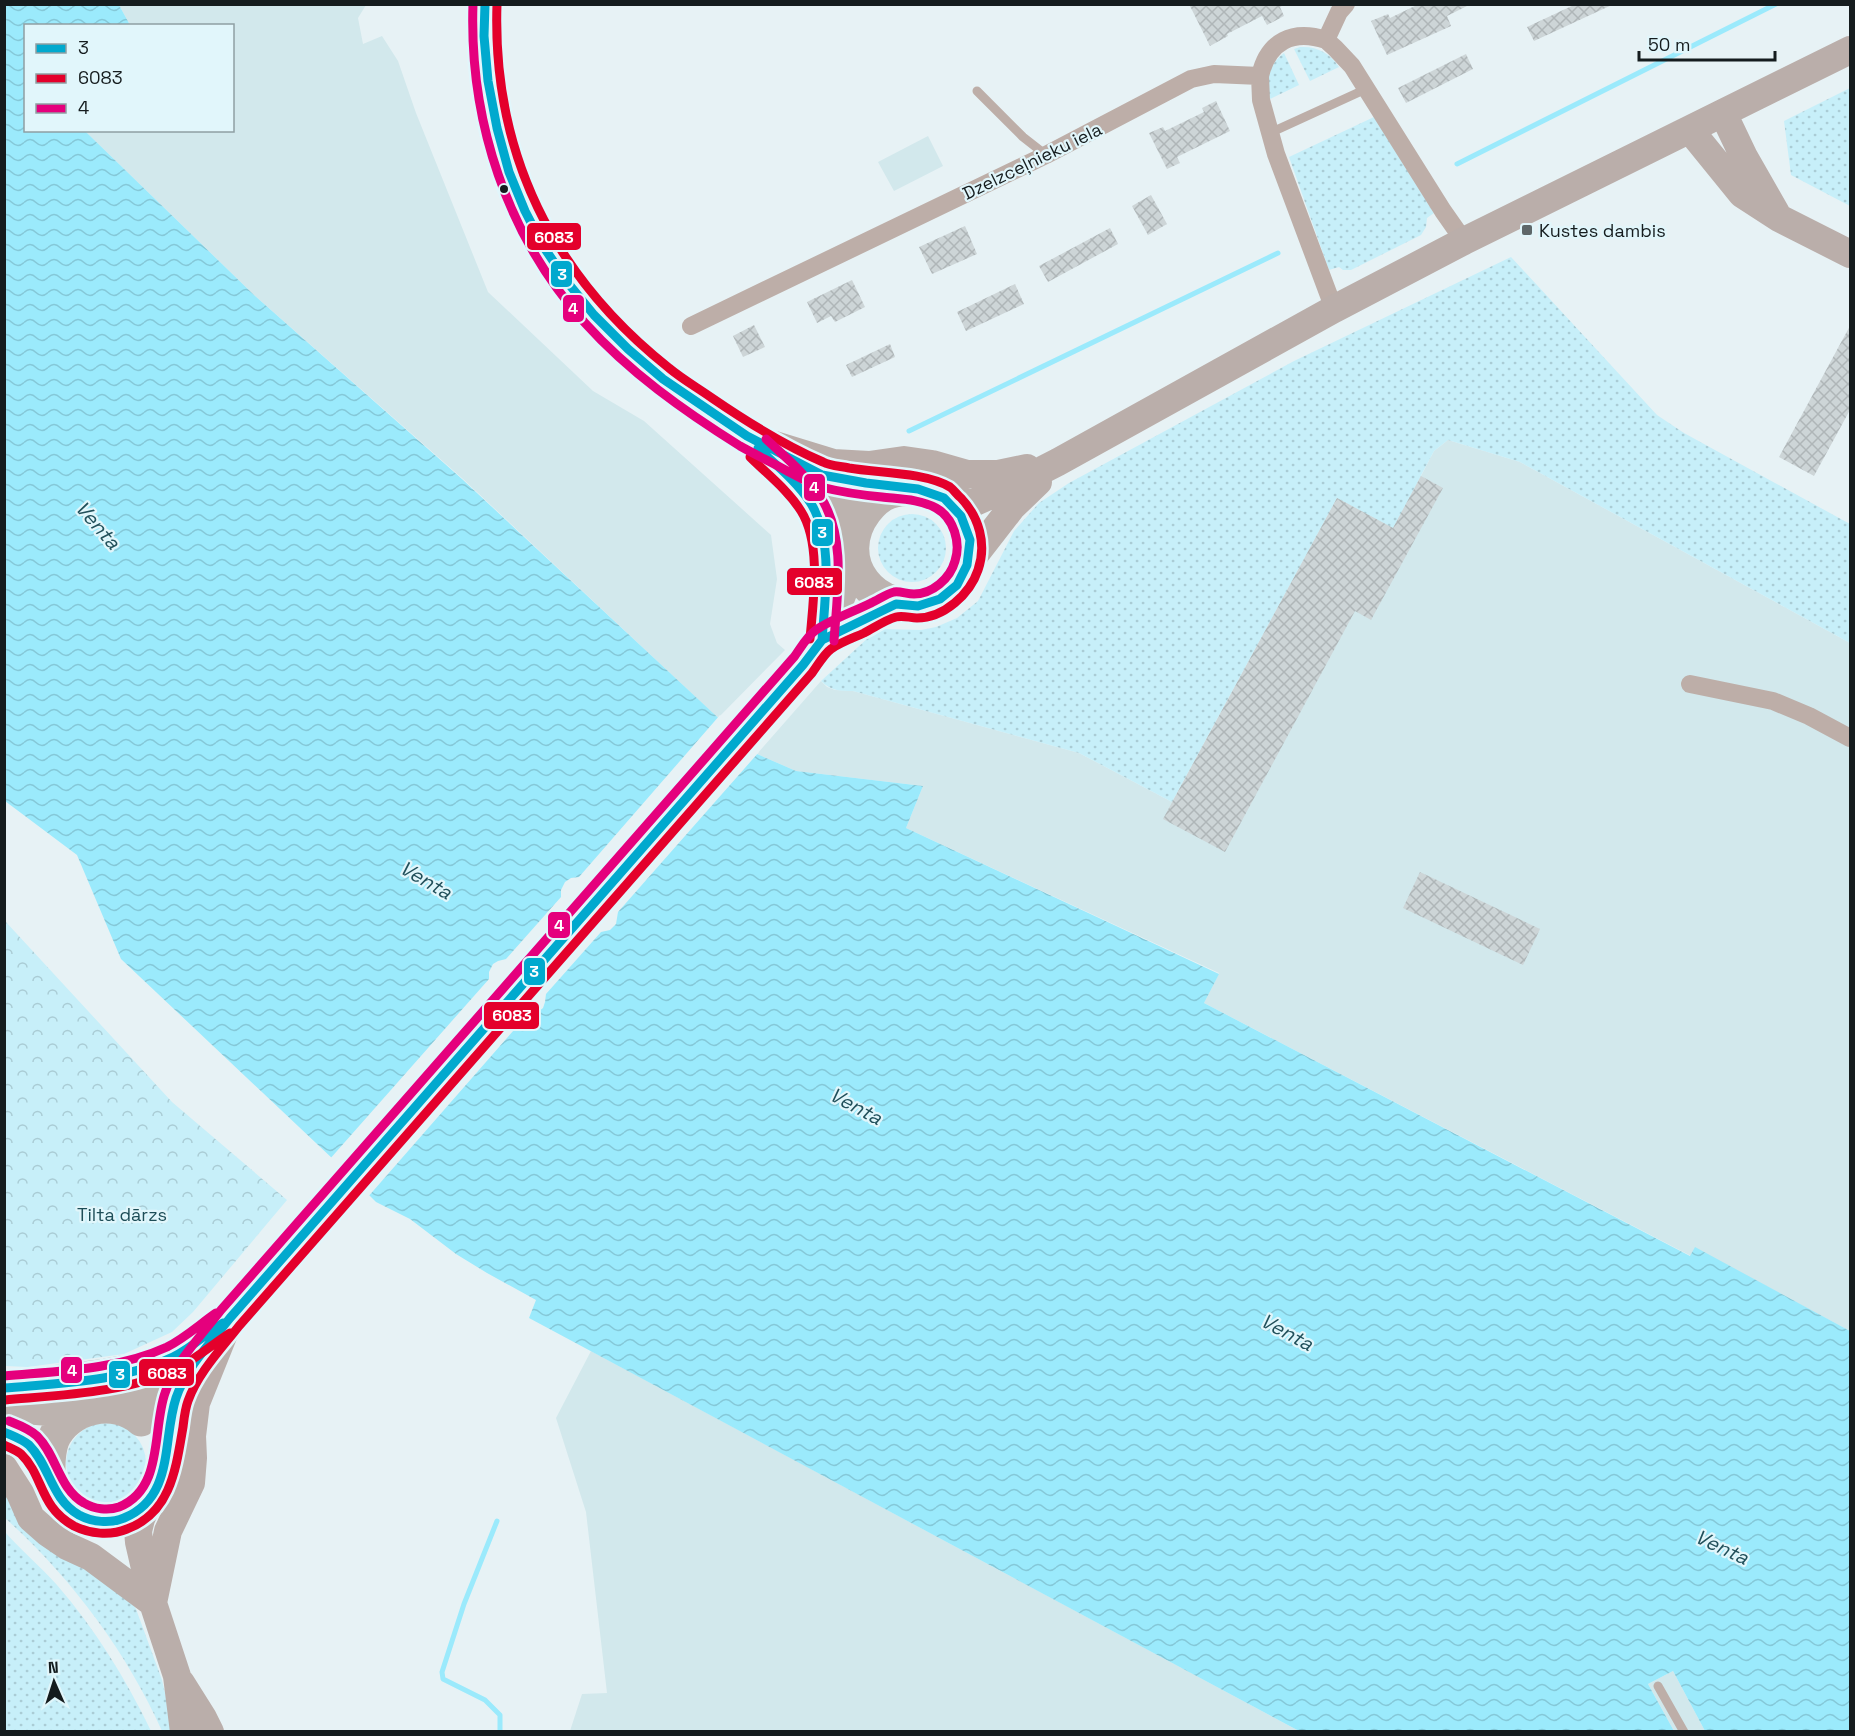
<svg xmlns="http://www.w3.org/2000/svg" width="1855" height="1736" viewBox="0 0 1855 1736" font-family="'Space Grotesk',sans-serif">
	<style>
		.built { fill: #d2e8ec }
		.grass { fill: url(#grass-dots) }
		.park { fill: url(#park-crowns) }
		.water { fill: url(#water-waves) }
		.pier { fill: #e7f2f5 }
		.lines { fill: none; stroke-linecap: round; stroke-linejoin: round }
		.stream { stroke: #9beafc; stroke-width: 5 }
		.building { fill: url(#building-cross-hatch) }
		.lane { stroke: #bdaea8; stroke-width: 9 }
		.street { stroke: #bdaea8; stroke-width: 18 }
		.primary { stroke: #baaeaa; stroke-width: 28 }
		.highway { stroke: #bcb3af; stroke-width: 33 }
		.bus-1-casing { stroke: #e1f6fb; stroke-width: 14 }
		.bus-2-casing { stroke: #e1f6fb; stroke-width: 14 }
		.bus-3-casing { stroke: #e1f6fb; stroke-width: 14 }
		.bus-1 { stroke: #00a9ce; stroke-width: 9 }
		.bus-2 { stroke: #e4002b; stroke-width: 9 }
		.bus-3 { stroke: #e5007d; stroke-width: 9 }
		.bus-dot { fill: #151c1e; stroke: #e1f6fb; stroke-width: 2 }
		.poi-dot { fill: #5e6769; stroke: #e1f6fb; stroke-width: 2 }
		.labels { text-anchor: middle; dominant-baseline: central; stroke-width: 4.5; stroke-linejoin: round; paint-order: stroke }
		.street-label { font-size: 18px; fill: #151c1e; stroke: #e1f6fb }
		.poi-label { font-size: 18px; fill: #151c1e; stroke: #e1f6fb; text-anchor: start }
		.park-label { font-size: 18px; fill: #1d4d57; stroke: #e1f6fb }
		.water-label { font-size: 20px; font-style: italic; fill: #21505b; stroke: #e1f6fb }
		.line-badge { stroke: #e1f6fb; stroke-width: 2 }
		.badge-label { font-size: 16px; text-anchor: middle; font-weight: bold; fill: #fff }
	</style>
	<defs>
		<pattern id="grass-dots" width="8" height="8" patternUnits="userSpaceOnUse" patternTransform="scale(1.5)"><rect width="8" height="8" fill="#c7eff9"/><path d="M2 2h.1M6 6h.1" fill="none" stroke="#aaccd5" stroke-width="1.8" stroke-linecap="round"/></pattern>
		<pattern id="park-crowns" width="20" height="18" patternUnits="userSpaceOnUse" patternTransform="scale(1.5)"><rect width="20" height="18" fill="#c7eff9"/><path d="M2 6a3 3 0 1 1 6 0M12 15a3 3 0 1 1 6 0" fill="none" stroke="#aaccd5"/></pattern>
		<pattern id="water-waves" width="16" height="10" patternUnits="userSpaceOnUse" patternTransform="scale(1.5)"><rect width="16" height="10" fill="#9beafc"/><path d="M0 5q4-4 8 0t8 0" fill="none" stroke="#85c8d8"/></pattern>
		<pattern id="building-cross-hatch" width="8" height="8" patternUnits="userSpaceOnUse" patternTransform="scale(1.5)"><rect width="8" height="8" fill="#cdd5d7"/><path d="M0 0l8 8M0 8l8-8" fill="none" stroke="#afb6b8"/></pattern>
	</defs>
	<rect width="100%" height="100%" fill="#e7f2f5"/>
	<path class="built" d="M119,5H366L358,18L363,44L382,36L398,61L416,113L488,292L593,391L644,421L771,535L777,579L770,624L777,643L785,650L718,718L463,479L254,295L85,131L232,130V26L130,25Z
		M928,136L943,166L894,191L878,162Z
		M1448,440L1520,462L1850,643V1331L1695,1248L1691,1256L1204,1003L1219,973L906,828L923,786L796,771L757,754L821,681L827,687L835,690L853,691L1079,753L1172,802L1337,498L1421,476L1434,451Z
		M591,1351L1299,1731H570L582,1694L607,1693L586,1512L556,1418Z
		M1673,1671L1705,1731H1674L1648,1684Z"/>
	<path class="grass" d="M1300,47C1317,46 1330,53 1339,67L1310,81L1294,49Z
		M1284,53L1299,85L1270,99C1263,83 1269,64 1284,53Z
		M1850,88V206L1791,175L1784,121Z
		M1374,117L1434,213L1427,218L1426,227L1421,235L1351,270H1343L1339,267L1329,270L1289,157Z
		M1511,257L1657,415L1684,433L1850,524V643L1520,462L1448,440L1434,451L1393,528L1337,498L1172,802L1079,753L853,691C840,691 831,691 821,681L870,636L883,629L921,630L936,627L957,618L978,601L1014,531L1039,503L1069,483L1294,361Z
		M878 548a34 34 0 1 1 68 0a34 34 0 1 1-68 0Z
		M66 1463a40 40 0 1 1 80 0a40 40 0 1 1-80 0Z
		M4,1480L125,1592L136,1609L162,1680L174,1731H162C127,1652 69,1575 5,1518Z
		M5,1532C21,1550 40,1566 57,1585C95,1629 126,1679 151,1731H5Z"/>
	<path class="park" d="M5,921L172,1102L287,1200L193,1312L172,1332L124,1354L28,1367L5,1366Z"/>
	<path class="water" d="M4,5H119L130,25L26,26V130L85,131L254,295L462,479L757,754L796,771L923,786L906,828L1219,974L1204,1003L1690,1256L1695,1247L1850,1331V1731H1705L1673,1671L1648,1684L1674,1731H1299L529,1318L536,1300L487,1273L456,1254L410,1219L376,1202L334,1160L121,959L77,855L5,801Z"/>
	<path class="pier" d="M720,715L759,752L618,912L616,924L610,930L601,932L546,994L545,1002L543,1008L538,1012L528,1014L367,1198L329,1160L489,979V972L493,964L498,961L506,959L561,897V890L565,882L571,878L579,877Z"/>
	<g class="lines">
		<path class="stream" d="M1457,164L1776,4
			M909,431L1278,253
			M497,1521L464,1604L442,1672L443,1679L485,1700L500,1715V1732"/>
	</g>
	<path class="building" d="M1189,4H1285L1280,7L1284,16L1267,25L1262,16L1227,34L1228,36L1210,46Z
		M1419,4H1471L1447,16L1451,26L1387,55L1371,21L1388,14L1390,18Z
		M1576,4H1614L1534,41L1527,27Z
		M1466,54L1473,69L1406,103L1398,88Z
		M1216,101L1230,131L1177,157L1180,163L1167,169L1149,133L1163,127L1165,131L1204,112L1202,108Z
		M1151,195L1167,224L1148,235L1132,206Z
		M965,226L977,254L932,274L919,247Z
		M1110,228L1118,244L1048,282L1039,266Z
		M852,280L865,307L835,322L831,316L817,323L807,302Z
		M1015,284L1024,304L966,331L957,312Z
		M1851,324V408L1814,476L1779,457Z
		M754,325L765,347L743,357L733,336Z
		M890,344L895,357L852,377L846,365Z
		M1421,476L1443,488L1371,620L1355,611L1225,852L1163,819L1337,498L1393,528Z
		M1420,872L1540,929L1523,965L1403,908Z"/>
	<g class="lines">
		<path class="lane" d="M977,91L1023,137L1046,155
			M1270,133L1366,89
			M1658,1686L1684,1732"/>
		<path class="street" d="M1326,40L1335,48L1352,66L1443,211L1464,241
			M1260,76L1261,100L1276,154L1334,309
			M691,326L1046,155L1191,79L1214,74L1260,76C1268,41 1293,29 1326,40L1339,12L1346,4
			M1690,684L1773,701L1809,716L1850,738"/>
		<path class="primary" d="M1723,113L1744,157L1776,213
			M1690,130L1742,194L1779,218L1850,254
			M758,440L833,463L869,465L904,460L932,464L967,474H998L1027,468
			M944,498L973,503L1011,486L1058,462L1334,309L1464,241L1850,50
			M967,565L1012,507L1038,482
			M4,1468L20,1493L31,1518L48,1533L67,1546L91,1557L153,1603
			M148,1503L141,1519L138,1531L139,1542L153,1603L177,1676L184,1732
			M153,1603L168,1531L191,1483L193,1458L192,1436L196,1403L229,1321
			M181,1683L203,1718L210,1732"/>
		<path class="highway" d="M485,4C476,151 548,291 663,379C690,400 719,417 746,436C784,463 822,491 857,522
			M803,467C829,480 857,483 886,486C905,487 928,488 944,498C955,505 962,519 967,531C970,541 971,556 967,567C960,582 948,596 933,601C875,620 829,560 866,511C873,502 884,493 895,491C903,489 911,489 918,489
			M792,482C801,491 810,501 816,512C829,536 825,586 824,613
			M822,640L896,604
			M4,1388L106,1375L144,1368L174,1356L191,1344
			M4,1406L82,1412
			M121,1409L143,1404L157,1393L230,1318L803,665L822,640L853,560
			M4,1432C12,1436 23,1439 29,1445C41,1458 47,1477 56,1493C69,1515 98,1527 123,1519C173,1502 163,1440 176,1400C179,1389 186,1377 193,1368
			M49,1477C49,1464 48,1453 53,1440C67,1407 115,1396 141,1420"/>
		<defs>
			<path id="bus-1" d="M758,448C776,465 796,481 810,502C834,539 825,598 822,640
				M4,1388C60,1383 122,1382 173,1357C191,1348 206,1334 223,1323
				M4,1432C13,1436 22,1439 29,1445C50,1466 51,1499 79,1515C92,1522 110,1524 124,1518C175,1497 162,1440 176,1398C186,1368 211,1342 230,1318L803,665L822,640L896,604L918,606L940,599L957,585L967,565L970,540L961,516L944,498L918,489L866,483L822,475L747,436L663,379L628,349L594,315L568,283L543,246L525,211L509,172L497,128L488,81L484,36L485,4"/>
			<path id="bus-2" d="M750,457C767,474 788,490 801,511C822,544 813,602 810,639
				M5,1400C61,1395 130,1393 180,1367C198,1357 213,1344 230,1333
				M4,1445C10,1448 16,1450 21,1454C44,1476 39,1507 74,1526C90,1534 110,1536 127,1529C171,1513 176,1468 183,1427C184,1419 185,1409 188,1401C198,1373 221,1349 239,1326L812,673C818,665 824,654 831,649C841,642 853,638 864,633C874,628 885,620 896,617C903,615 910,618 917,618C944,618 970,594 978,570C987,544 979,517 961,498C957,495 954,490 950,487C924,472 878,473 849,468C840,466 831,466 823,462C784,445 747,422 712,398C698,388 682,379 669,368C553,276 492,153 497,4"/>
			<path id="bus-3" d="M766,439C785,457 806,474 820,496C847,537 837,595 834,641
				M4,1376C58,1371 117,1370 167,1347C185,1338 200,1324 216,1313
				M9,1421C19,1425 30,1429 37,1436C57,1456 59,1489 84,1503C94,1509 108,1511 119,1507C164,1489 152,1430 165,1393C175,1362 201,1336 221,1310L794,657C800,649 807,636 816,630C832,619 853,612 871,603C878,600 886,594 894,592C900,591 907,594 914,594C932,594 950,579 955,561C961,543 954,518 936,508C920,499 899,499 882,497C861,495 841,492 821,487C810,484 799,477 789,472C773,463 756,455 740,446C684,411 629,372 585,323C507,236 469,121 473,4"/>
		</defs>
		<use href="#bus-1" class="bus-1-casing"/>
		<use href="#bus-2" class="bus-2-casing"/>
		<use href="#bus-3" class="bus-3-casing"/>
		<use href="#bus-1" class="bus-1"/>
		<use href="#bus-2" class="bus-2"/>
		<use href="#bus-3" class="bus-3"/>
	</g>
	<circle class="bus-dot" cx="504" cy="189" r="5"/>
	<rect class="poi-dot" x="1521" y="224" width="12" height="12" rx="3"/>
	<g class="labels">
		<g class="street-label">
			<text transform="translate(1032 161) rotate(-26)">Dzelzceļnieku iela</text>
		</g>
		<g class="poi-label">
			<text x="1539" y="230">Kustes dambis</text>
		</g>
		<g class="park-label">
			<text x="122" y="1214">Tilta dārzs</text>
		</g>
		<g class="water-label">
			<text transform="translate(98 525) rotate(49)">Venta</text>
			<text transform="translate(426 880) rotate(30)">Venta</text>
			<text transform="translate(856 1106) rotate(28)">Venta</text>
			<text transform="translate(1287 1332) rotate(28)">Venta</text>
			<text transform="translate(1722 1547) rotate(25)">Venta</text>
		</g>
	</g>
	<g class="line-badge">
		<rect x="526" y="222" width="56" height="29" rx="6" fill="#e4002b"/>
		<rect x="550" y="260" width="23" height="28" rx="6" fill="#00a9ce"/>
		<rect x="562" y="294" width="23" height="29" rx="6" fill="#e5007d"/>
		<rect x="803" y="473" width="23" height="29" rx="6" fill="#e5007d"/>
		<rect x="811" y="518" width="23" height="29" rx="6" fill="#00a9ce"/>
		<rect x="786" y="567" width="57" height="29" rx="6" fill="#e4002b"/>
		<rect x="547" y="911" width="24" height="28" rx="6" fill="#e5007d"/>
		<rect x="523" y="957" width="23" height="29" rx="6" fill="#00a9ce"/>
		<rect x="483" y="1001" width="57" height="29" rx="6" fill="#e4002b"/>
		<rect x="60" y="1356" width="23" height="28" rx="6" fill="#e5007d"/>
		<rect x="138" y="1358" width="57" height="29" rx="6" fill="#e4002b"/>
		<rect x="108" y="1360" width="23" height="29" rx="6" fill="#00a9ce"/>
	</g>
	<g class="badge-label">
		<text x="554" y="243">6083</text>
		<text x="562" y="280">3</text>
		<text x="573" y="314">4</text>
		<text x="814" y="493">4</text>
		<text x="822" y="538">3</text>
		<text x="814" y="588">6083</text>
		<text x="559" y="931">4</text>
		<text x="534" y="977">3</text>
		<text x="512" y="1021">6083</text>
		<text x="72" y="1376">4</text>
		<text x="167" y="1379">6083</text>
		<text x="120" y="1380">3</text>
	</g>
	<rect width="1855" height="1736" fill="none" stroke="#151c1e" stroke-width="12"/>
	<rect x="24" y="24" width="210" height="108" fill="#e1f6fb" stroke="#8f9fa3" stroke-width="1.5"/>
	<rect x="36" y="44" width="30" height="9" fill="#00a9ce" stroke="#8f9fa3" stroke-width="1.5"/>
	<text x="78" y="54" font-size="18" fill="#151c1e">3</text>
	<rect x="36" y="74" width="30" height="9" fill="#e4002b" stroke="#8f9fa3" stroke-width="1.5"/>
	<text x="78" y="84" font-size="18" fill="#151c1e">6083</text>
	<rect x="36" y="104" width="30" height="9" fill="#e5007d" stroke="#8f9fa3" stroke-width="1.5"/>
	<text x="78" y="114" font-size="18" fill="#151c1e">4</text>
	<g transform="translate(54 1682) rotate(357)" stroke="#e1f6fb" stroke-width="4.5" paint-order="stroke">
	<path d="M0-4.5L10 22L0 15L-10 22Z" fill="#151c1e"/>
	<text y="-9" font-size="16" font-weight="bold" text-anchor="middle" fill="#151c1e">N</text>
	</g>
	<path d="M1639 51v9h136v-9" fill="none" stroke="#151c1e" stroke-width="3"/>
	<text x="1648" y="51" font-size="18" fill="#151c1e" stroke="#e1f6fb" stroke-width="4.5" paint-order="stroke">50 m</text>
</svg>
